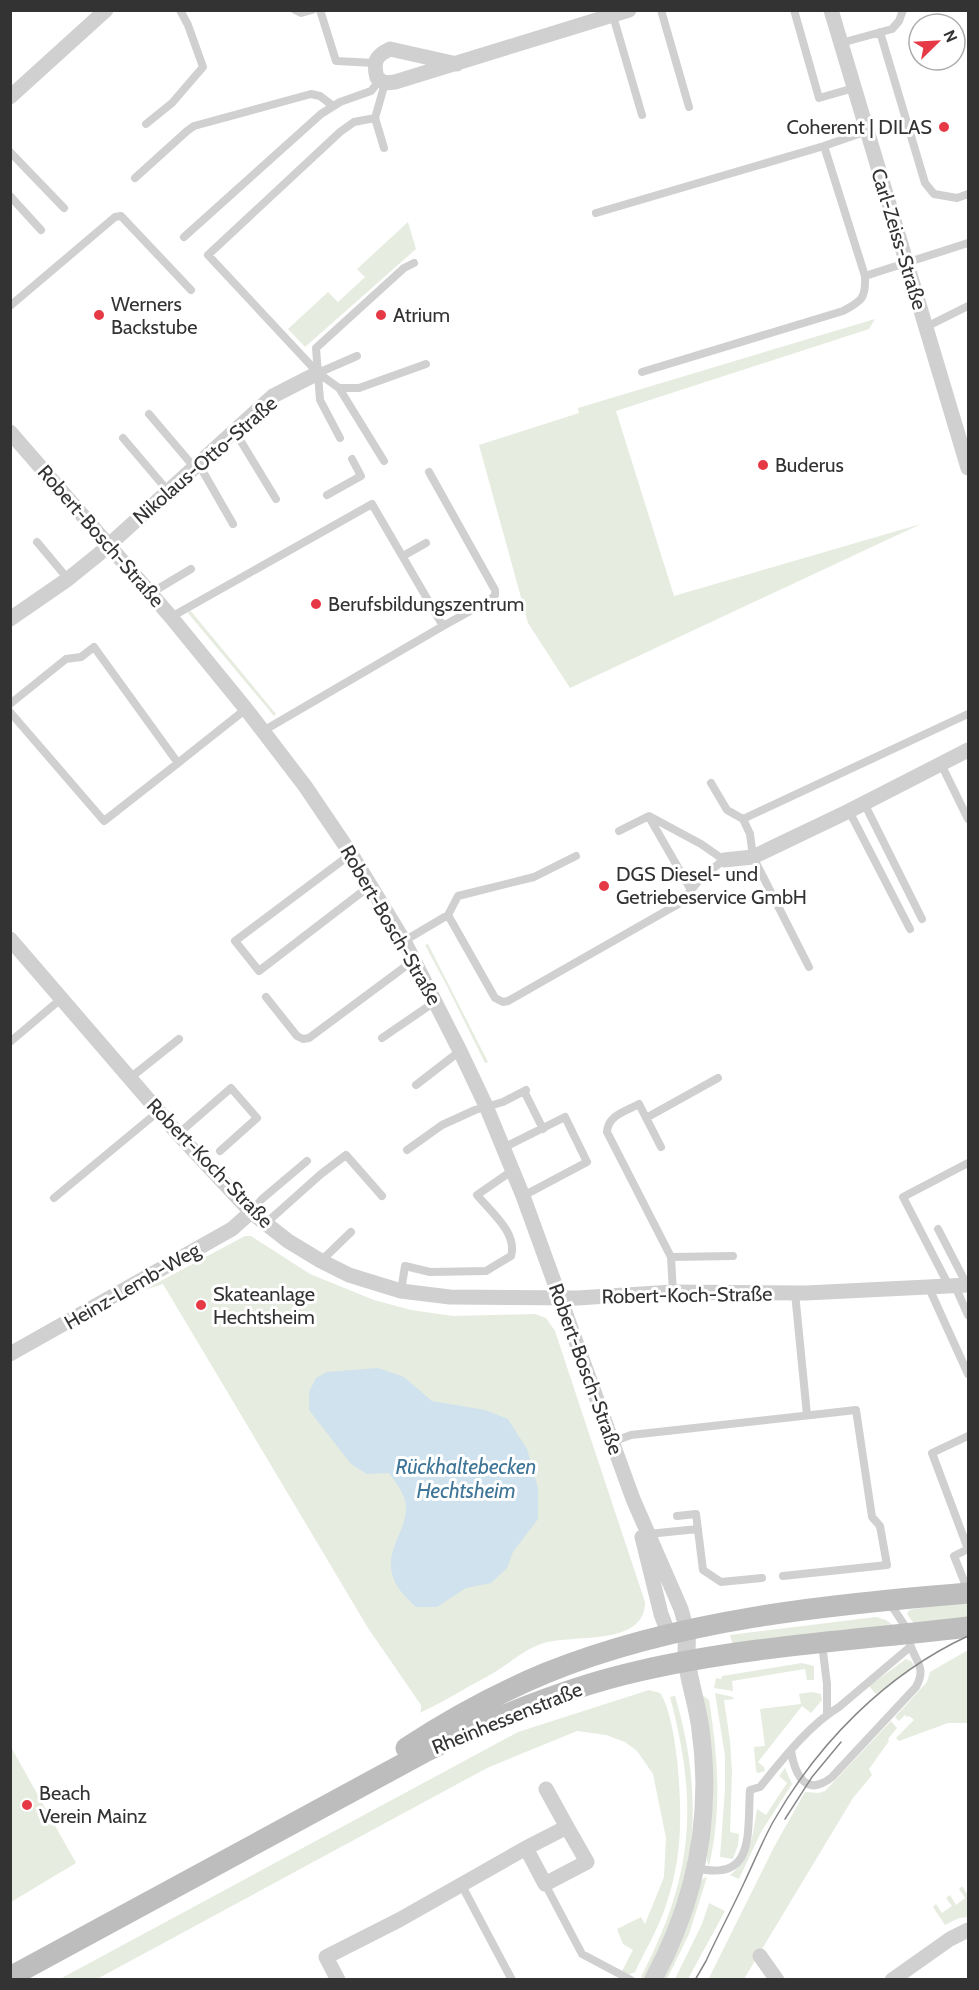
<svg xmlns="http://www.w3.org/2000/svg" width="979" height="1990" viewBox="0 0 979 1990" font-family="Cabin,sans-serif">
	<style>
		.green { fill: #e6ecdf }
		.water { fill: #cfe2ee }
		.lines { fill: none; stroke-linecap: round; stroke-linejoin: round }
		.service { stroke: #d0d0d0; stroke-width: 8 }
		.minor { stroke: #d0d0d0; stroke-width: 15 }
		.tertiary { stroke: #d0d0d0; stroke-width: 18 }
		.secondary { stroke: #bdbdbd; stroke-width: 21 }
		.tram { stroke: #888; stroke-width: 1.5 }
		.poi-dot { fill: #e63946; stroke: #fff; stroke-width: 2 }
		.labels { text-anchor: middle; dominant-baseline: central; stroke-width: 6; stroke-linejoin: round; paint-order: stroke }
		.poi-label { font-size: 20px; fill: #333; stroke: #fff; text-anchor: start }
		.street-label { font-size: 20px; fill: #333; stroke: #fff }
		.water-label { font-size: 21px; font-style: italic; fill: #3f7597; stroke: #fff }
	</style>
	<rect width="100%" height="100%" fill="#fff"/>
	<path class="green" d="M408,222L416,249L305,347L288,329L328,292L338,302L365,277L357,269Z
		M875,319L869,329L616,411L674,596L921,524L570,688L528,623L479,445L579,413L578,408Z
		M190,610L276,714L274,716L188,613Z
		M428,944L488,1062L485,1063L448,988L425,945Z
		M245,1236H251L310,1274L374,1300L411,1310L453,1316L535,1314L546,1318L555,1331L645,1602C645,1647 573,1634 544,1643C526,1649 519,1656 504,1666C493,1674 480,1680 468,1687C452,1696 436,1706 419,1713L421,1711V1705L368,1628L163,1284L142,1291Z
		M968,1600V1619L915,1625L907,1614L909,1610Z
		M876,1617L886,1620L894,1626L733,1646L730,1635Z
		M968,1650V1723H948L899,1741L896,1738L914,1720L909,1716L907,1717L905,1715L899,1721L895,1717L927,1682L930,1672Z
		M906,1659L912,1662L914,1666L876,1694L869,1686Z
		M802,1663L814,1666V1680H807L805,1669L732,1681L733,1691L714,1688L716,1678L721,1679L722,1676Z
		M649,1690L660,1693C670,1707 675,1742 677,1759C682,1810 683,1856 666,1905C659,1928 645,1950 635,1972L628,1975L622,1971L633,1950L623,1944L617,1929L641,1917L645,1924L664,1877L666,1838L653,1774L637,1751L625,1742L606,1735L577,1731L487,1768L97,1979L58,1980L518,1732Z
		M812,1692L821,1694L822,1700L811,1713L802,1706L758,1762L764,1767L765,1771L758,1773L756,1771L754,1747L765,1746L760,1709L801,1704L799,1694Z
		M715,1693L733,1697L734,1699L724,1700L730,1741L732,1772L730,1832L739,1834L738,1845L733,1859L720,1857L725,1789V1756Z
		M702,1695L709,1700C718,1756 722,1810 709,1866C703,1856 711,1828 712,1816C715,1775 707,1735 702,1695Z
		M675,1696C696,1766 700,1837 678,1908C670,1932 656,1956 645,1979L641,1977C693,1876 699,1806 670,1697Z
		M891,1721L897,1728L888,1739L889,1741L869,1769L872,1775L853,1798L744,1979L708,1980L774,1847L805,1792L819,1793L825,1791Z
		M11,1747L76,1863L11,1902Z
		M785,1768L792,1784L761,1832L739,1879L730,1875C751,1859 753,1833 757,1809L766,1815L787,1783L779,1776Z
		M707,1877L689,1934L667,1979L662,1980L685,1933L702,1879Z
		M962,1886L968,1895V1917L959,1918L945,1925L933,1907L936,1904L942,1913L952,1906L946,1898L950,1895L956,1905L965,1898L959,1889Z
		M709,1903L725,1911L688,1979H675L702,1924Z"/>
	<path class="water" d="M378,1368L404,1377L432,1401L485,1410L508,1419L527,1449L538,1488V1519L513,1552L507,1568L491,1583L466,1588L437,1607H416C409,1600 399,1591 395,1582C381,1551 407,1534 406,1506C405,1493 396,1483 389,1473L367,1474L351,1464L309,1410V1392L316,1378L327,1372Z"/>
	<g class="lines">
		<path class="service" d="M295,10L301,13L312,10
			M320,10L336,61L375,63
			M661,10L689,107
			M794,10L819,98L854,88
			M613,16L642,115
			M880,32L925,183L934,194L957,198L968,194
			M841,43L892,29L899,21L903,10
			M375,118L384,148
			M146,124L172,103L203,67L188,25L180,10
			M10,152L64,208
			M135,178L187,131L194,126L311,94L320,96L333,106
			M10,196L41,230
			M596,213L824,146
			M184,237L321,114L340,102L371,91L380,80
			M865,276L824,146L867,131
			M10,306L115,217L121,216L191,290
			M926,327L968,306
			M642,372L843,311C862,301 866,298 865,276L968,243
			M318,373L357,356
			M339,388H359L426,364
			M149,414L194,467
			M234,430L276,499
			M123,438L168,491
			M340,438L320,400L316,348L404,268L414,263
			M384,461L339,388L318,373L208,255L340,132L354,122L375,118L385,83
			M198,463L233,524
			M429,472L495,590V595L490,600L443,626
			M327,495L361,476L352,459
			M37,542L68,579
			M403,556L426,543
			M151,593L191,569
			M171,617L372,504L443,626L263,731
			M10,704L66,659L81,657L94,647L178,763L246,709
			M10,712L104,821L178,763
			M941,764L968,819
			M711,783L727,810L743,819L750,834L753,857L809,967
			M864,803L922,919
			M849,811L910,929
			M649,817L691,890
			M743,819L968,714
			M351,854L235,941L259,971L371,885
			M448,915L495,998L503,1002L508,1001L680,903L703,876L724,860L701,844L649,816L619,831
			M404,941L448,915L458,896L534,877L576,856
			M266,997L297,1036L303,1039L309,1038L414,960
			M382,1038L436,1001
			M10,1042L62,998
			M130,1078L179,1039
			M416,1085L460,1051
			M524,1091L543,1129
			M646,1118L718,1078
			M178,1134L231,1088L257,1118L220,1151
			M661,1147L639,1104C626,1111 608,1115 607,1132L671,1257
			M503,1148L565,1117L587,1162L523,1196
			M407,1150L442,1125L475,1110L503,1102L526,1090
			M54,1198L159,1111
			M251,1212L262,1199L307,1161
			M265,1224L321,1174L346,1155L382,1196
			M938,1229L967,1285
			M321,1261L351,1232
			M949,1286L903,1197L968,1163
			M955,1286L968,1315
			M929,1288L968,1374
			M401,1291L405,1266L430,1272L486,1271L511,1256C518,1233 490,1211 477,1195L513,1170
			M673,1292L671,1257L733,1256
			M795,1293L807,1415
			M968,1436L932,1453L968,1549
			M612,1442L631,1435L856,1410L872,1517L880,1526L887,1565L783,1576
			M677,1516L696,1514L703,1570L721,1582L762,1578
			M648,1534L698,1529
			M968,1591L954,1556L968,1549
			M889,1602L909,1632
			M822,1644L827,1684V1714
			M791,1751C795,1775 806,1798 832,1777L916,1687C927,1667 915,1661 910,1644
			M696,1868C756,1883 747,1832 750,1790L760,1787C782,1760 810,1724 839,1707L910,1647
			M461,1884L512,1980
			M545,1884L582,1954L631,1980"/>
		<path class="minor" d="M831,10L968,468
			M457,64L390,49C375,56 373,62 377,78L385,83L395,82L629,10
			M10,97L106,10
			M10,432L171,617L246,709L305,786L351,854L404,941L460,1051L486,1106L523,1196L633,1499L681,1609L687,1631
			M10,619L68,579L99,554L273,396L318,373
			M724,860L753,857L849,811L968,750
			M10,939L178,1134L251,1212L288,1241L321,1261L349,1275L401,1291L450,1297L577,1298L673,1292L806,1293L968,1285
			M10,1354L232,1229L251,1212
			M642,1537L661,1614L669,1635
			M546,1789L567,1827
			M760,1956L777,1980
			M338,1980L326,1957L399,1920L526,1848L567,1827L587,1862L545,1884L526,1848
			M892,1980L950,1939L968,1930"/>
		<path class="tertiary" d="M653,1980C696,1901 713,1815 700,1726C697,1705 690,1684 687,1663C686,1653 687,1642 687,1631"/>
		<path class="secondary" d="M406,1748C450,1719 498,1693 546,1673C679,1619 827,1605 968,1593
			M10,1977L423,1753C492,1718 564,1688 639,1671C747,1646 859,1640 968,1627"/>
		<path class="tram" d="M785,1819L812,1777L841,1742
			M695,1980L706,1961C718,1935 732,1909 744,1883C754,1862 762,1842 773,1822C818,1743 886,1674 968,1636"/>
	</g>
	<g class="poi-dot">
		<circle cx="944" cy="127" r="6"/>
		<circle cx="99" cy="315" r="6"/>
		<circle cx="381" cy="315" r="6"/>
		<circle cx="763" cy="465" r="6"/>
		<circle cx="316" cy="604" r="6"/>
		<circle cx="604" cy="886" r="6"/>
		<circle cx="201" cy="1305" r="6"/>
		<circle cx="27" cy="1805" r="6"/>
	</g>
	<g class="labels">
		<g class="poi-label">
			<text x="932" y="127" text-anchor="end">Coherent | DILAS</text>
			<text x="111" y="304">Werners<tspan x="111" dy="23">Backstube</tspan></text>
			<text x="393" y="315">Atrium</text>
			<text x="775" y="465">Buderus</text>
			<text x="328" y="604">Berufsbildungszentrum</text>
			<text x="616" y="874">DGS Diesel- und<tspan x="616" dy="23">Getriebeservice GmbH</tspan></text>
			<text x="213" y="1294">Skateanlage<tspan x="213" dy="23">Hechtsheim</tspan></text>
			<text x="39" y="1793">Beach<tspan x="39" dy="23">Verein Mainz</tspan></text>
		</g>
		<g class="street-label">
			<text transform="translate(899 239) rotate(73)">Carl-Zeiss-Straße</text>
			<text transform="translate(205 460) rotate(-41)">Nikolaus-Otto-Straße</text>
			<text transform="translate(101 536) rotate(49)">Robert-Bosch-Straße</text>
			<text transform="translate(391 925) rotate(60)">Robert-Bosch-Straße</text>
			<text transform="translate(210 1163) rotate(46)">Robert-Koch-Straße</text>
			<text transform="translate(132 1286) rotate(-30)">Heinz-Lemb-Weg</text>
			<text transform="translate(687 1295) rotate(-1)">Robert-Koch-Straße</text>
			<text transform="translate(586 1369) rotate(70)">Robert-Bosch-Straße</text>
			<text transform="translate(507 1718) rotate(-22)">Rheinhessenstraße</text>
		</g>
		<g class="water-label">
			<text x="466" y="1466">Rückhaltebecken<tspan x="466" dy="24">Hechtsheim</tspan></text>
		</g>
	</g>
	<rect width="979" height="1990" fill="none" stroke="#333333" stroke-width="24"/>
	<g transform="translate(937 42) rotate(66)"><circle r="28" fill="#ffffff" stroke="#adadad" stroke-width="1.5"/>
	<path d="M0-4.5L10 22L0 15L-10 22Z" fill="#e63946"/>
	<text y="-9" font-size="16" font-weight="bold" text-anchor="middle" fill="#333333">N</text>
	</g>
</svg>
